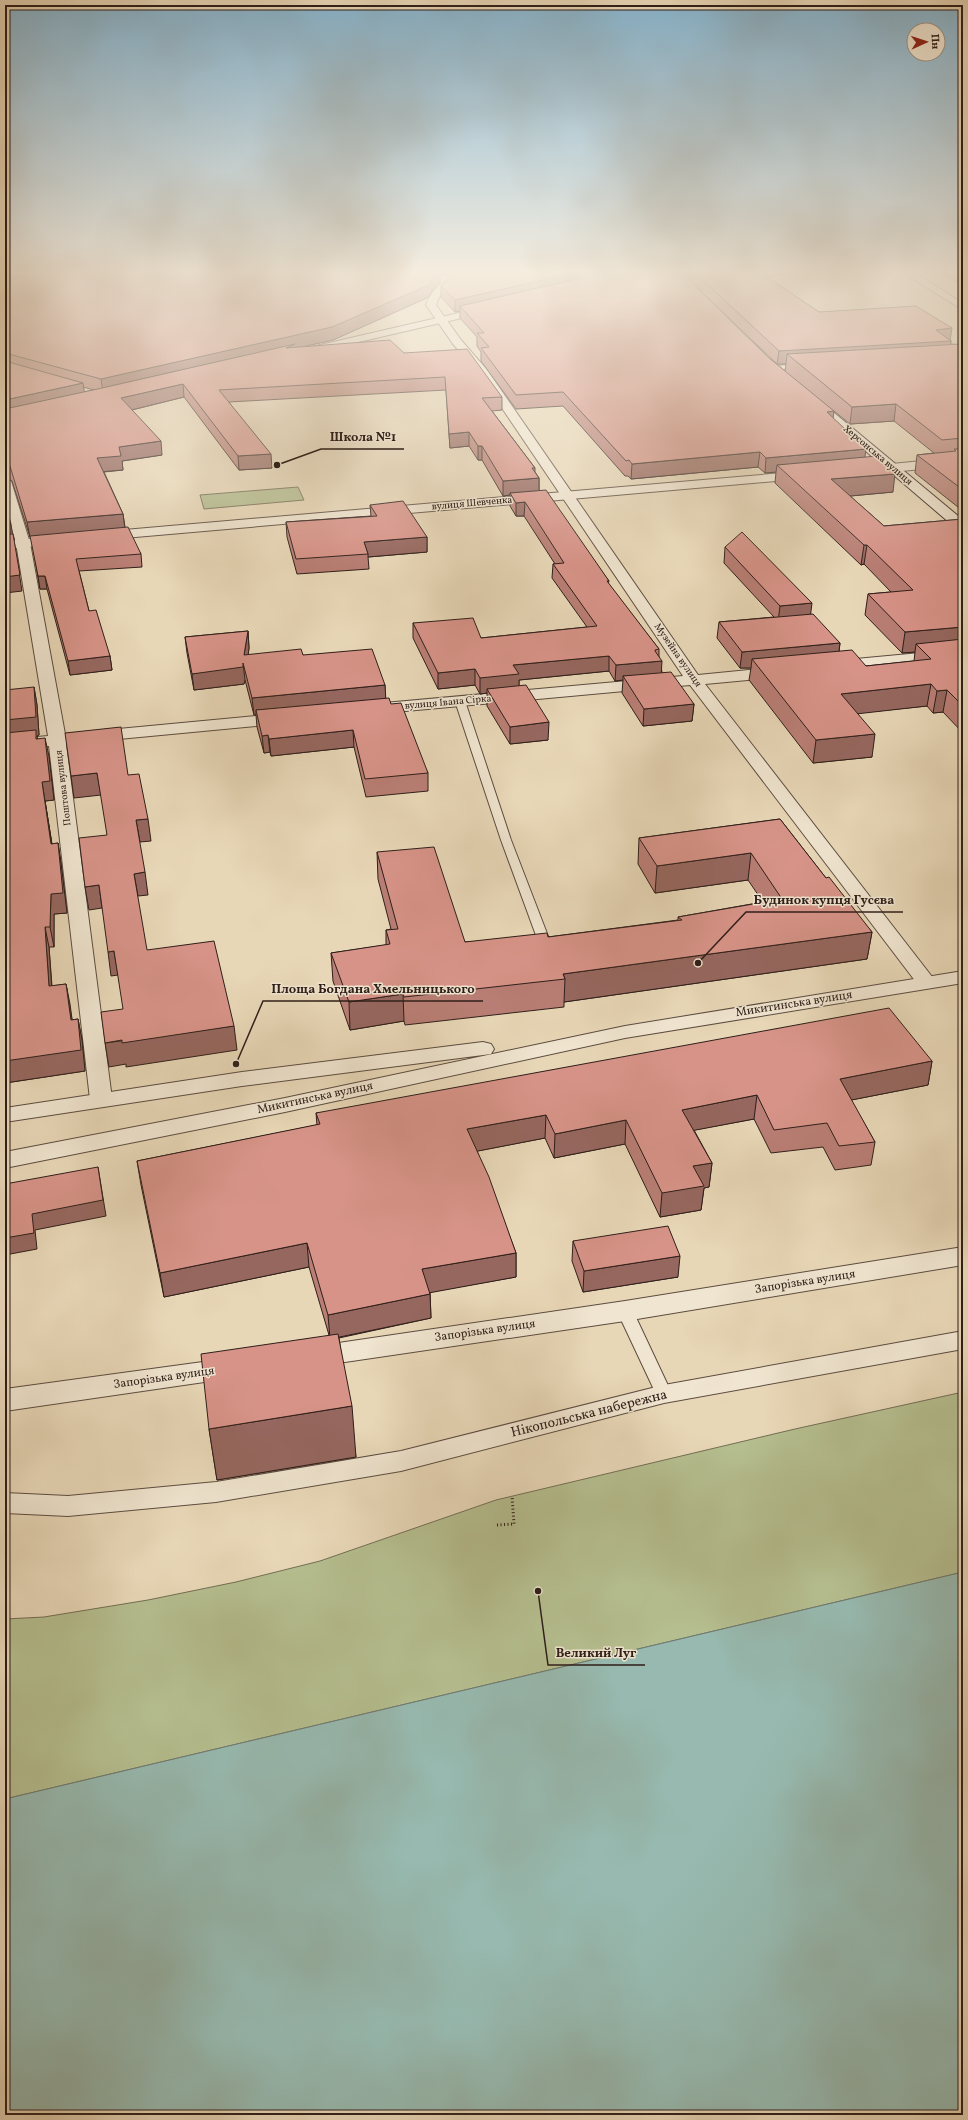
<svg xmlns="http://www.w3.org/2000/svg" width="968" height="2120" viewBox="0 0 968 2120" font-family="Vollkorn,serif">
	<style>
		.green { fill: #b5be8f; stroke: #726e54 }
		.water { fill: #97b9af; stroke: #6d7b73 }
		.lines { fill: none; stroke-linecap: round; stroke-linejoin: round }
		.service-casing { stroke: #5c4c40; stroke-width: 2 }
		.pedestrian-casing { stroke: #5c4c40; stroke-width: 2 }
		.minor-casing { stroke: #5c4c40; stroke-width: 2 }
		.tertiary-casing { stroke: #5c4c40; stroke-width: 2 }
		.secondary-casing { stroke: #2e1e19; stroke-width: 2 }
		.path { stroke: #2e1e19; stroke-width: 3; stroke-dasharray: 1 2.5; stroke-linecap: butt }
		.service { fill: #f0e5d0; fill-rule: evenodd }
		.pedestrian { fill: #f0e5d0; fill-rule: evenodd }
		.minor { fill: #f0e5d0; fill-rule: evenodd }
		.tertiary { fill: #f0e5d0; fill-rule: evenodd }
		.secondary { fill: #f0e5d0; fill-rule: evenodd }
		.wall { fill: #b97e75; stroke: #2e1e19; fill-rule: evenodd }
		.shaded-wall { fill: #96675f; stroke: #2e1e19 }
		.building { fill: #d79388; stroke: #2e1e19 }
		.labels { text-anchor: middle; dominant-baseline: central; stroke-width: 3; stroke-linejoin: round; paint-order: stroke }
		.far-street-label { font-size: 10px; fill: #2e1e19; stroke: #f0e5d0 }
		.street-label { font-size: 12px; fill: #2e1e19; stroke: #f0e5d0 }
		.near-street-label { font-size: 14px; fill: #2e1e19; stroke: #f0e5d0 }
		.leader { fill: none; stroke: #2e1e19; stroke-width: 1.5 }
		.callout-dot { fill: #2e1e19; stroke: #f0e5d0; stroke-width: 1.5 }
		.callout-label { font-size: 13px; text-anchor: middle; font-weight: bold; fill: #2e1e19; stroke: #f0e5d0; stroke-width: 3; stroke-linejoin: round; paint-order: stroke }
	</style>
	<rect width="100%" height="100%" fill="#e8d7b7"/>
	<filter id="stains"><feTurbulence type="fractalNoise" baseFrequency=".005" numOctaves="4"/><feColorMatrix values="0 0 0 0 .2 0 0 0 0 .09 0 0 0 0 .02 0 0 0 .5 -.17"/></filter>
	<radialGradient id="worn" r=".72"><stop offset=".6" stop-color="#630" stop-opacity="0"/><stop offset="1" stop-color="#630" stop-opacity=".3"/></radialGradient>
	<path class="green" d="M298,487L304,500L204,509L200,495Z
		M963,1392V1572L5,1799V1619L44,1617L148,1600L236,1582L320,1561L496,1500L795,1429Z"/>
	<path class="water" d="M963,1572V2115H5V1799Z"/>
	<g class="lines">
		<defs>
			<path id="service" d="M803,364L806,366L805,367L773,370L770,368L773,366Z
				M460,698L465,701L511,840L553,949L551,952L547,953L541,949L501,840L455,701Z
				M625,1305L630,1307L633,1311L672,1394L670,1398L664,1400L658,1398L656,1394L617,1311L620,1307Z"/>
			<path id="pedestrian" d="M963,1331V1349L664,1403L401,1471L216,1502L68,1516L5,1513V1493L68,1496L216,1482L401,1451L664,1385Z"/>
			<path id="minor" d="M23,269H41L5,279V273Z
				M471,269H483C468,284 444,279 436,305L461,340L487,370L698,675L780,667L786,669L788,672L786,675L780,677L705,684L933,978L936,982L933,986L926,988L919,986L690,685L373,714L367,712L365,709L367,706L373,704L683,676L479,374L453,344L426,305C433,284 452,277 471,269Z
				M897,269H908L963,303V310Z
				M5,477L11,481L30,543L65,734L287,713L293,715L295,718L293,721L287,723L66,744L112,1099L109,1104L101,1106L93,1104L90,1099L49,746L5,750V740L48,736L16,543L5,503Z
				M963,649V659L834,671L828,669L826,666L828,663L834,661Z
				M963,1247V1265L625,1321L311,1367L302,1364L298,1357L302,1350L311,1347L625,1301Z
				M232,1358L242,1361L246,1368L242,1375L232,1378L5,1411V1389Z"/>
			<path id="tertiary" d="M489,306L492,307V311L307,354L302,351L307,348Z
				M963,457V465L871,474L865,470L871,466Z
				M806,471L810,472L812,475L810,478L101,540L94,536L101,532Z
				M61,536L68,540L66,543L5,549V541Z
				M963,971V983L625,1038L285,1112L5,1168V1152L285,1098L625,1026Z
				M483,1042L491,1044L494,1049L491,1054L242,1086L5,1122V1108L242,1072Z"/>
			<path id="secondary" d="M811,396L815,397L963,520V531L958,530L807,401L805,399Z"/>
		</defs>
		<use href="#service" class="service-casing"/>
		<use href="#pedestrian" class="pedestrian-casing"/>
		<use href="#minor" class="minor-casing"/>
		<use href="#tertiary" class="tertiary-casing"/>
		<use href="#secondary" class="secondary-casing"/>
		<path class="path" d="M497,1525L514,1524L512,1496"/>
		<use href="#service" class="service"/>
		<use href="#pedestrian" class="pedestrian"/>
		<use href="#minor" class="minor"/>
		<use href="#tertiary" class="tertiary"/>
		<use href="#secondary" class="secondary"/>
	</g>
	<path class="wall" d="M39,269H815L767,277L819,312L951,340V344L963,345V511L915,473L917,455L934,453L894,421L850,424L834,411L833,418L893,492L850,496L884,526L963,519V733L943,712L933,713L927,706L858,713L872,757L813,763L749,680L751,668H740L717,638L719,622L774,617L724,563L725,547L811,614L840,643L839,651L866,666L914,661L915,652L902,653L865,615L868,594L891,592L864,564L861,565L775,483L776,472L765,473L758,467L631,479L628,476H625L563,406L516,409L481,361V352L477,346V337L460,318V311L455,312L441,297V286L451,276L440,274V283L433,289L429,297L333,340L303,346L404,353L502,397V410L492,411L535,468V472L539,478V490L609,581L608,584L659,649V656L662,672L694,704L692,721L643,726L622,693L623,680L615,681L609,671L519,680V686L548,740L510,744L487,706V693L480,694L475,685L438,689L413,638V623L481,638L587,627L552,578L553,564H555L524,516H516L510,506V495L503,496L482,460H478L469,446L450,448L446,390L229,402L272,468L239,470L184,397L132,410L162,455L122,461L123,470L104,472L123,514L125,527L141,554L142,567L79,571L89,611L110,656L112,670L70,675L47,589H40L31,537H30L12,481L5,477V280ZM694,285L777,364L769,358ZM777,364H786L785,371ZM83,387L94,390L84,392Z
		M936,269H963V285Z
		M370,505L427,537V552L368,557L369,569L297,574L287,537L286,522L371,516Z
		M248,631L249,648L248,655H303L385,685V698L391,704L428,773V791L366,797L354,747L271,756L270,752L264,753L257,727L256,715H254L245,680L244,684L194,690L187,653L185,637Z
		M34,687L37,705L39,735L37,736V738L49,756L54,800L45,801L52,844L58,843L61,863L67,913L54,914V947H49L52,986L66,984L72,1020L78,1019L82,1040L85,1071L5,1083Z
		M780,819L826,878L872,932L867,959L564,1002V1007L405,1025L404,1021L350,1030L333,981L331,953L386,945V930L391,929L378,879L377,852L465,942L548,937L678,920V917L763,902L748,880L655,893L638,864L639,838Z
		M932,1061L928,1085L851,1100L875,1142L871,1165L835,1170L823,1147L771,1153L754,1119L694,1130L712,1163L709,1187L704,1188L701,1210L660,1217L625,1144L554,1158L545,1138L477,1151L516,1253V1277L430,1292L431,1318L339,1338L356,1457L217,1480L209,1429L329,1335L309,1267L164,1297L141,1185L137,1161L317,1125L316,1113Z
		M573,1241L678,1277L583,1292L572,1261Z"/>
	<path class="shaded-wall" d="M451,269H467L451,276Z
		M591,269H641L460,306V311L455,312V300Z
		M754,269H815L753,280Z
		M440,271V283L433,289L429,297L333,340L103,392L101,379L433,277Z
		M952,328L950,341H951L949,353L787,354L786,364H777L779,351L936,330Z
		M83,383L85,396L5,414V400Z
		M183,384L184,397L123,412L121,398Z
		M896,404L894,421L850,424L852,407Z
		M834,411L832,426L827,412Z
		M469,432V446L450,448L449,434Z
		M161,441L162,455L122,461L123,470L99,472L97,458L119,447Z
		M478,446H482V460H478Z
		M866,449L864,464L777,465L776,472L765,473L766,458Z
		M760,452L758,467L631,479L632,464Z
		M271,454L272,468L239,470L238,456Z
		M895,474L893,492L829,498L831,479Z
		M539,478V493H510V495L503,496V481Z
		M525,502L524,516H516V503Z
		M123,514L125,529L30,537L27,522Z
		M5,524H11L13,539L5,540Z
		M13,534L22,591L5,593V577Z
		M427,537V552L368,557V554L364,542Z
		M864,545H867L864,564L861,565Z
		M38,576H45L47,589H40Z
		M812,603L810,619L778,622L780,606Z
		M963,627V648L916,644L915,652L902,653L905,632Z
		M248,631L249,648L246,672L244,655Z
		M840,643L838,659H752L751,668H740L742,652Z
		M110,656L112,670L70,675L68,661Z
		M609,656V671L519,680V690L487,689V693L480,694V678L513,665Z
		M662,661L661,677L623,676V680L615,681L616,665Z
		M243,663L245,680L244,684L194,690L192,674Z
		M475,669V685L438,689V673Z
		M931,684L927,706L838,716L841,694Z
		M385,685L386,702L256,710V715H254L252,698Z
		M34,687L37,705L39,735L37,736L39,748L5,738V720Z
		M947,690L943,712L933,713L937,691Z
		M694,704L692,721L643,726L644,709Z
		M549,722L548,740L510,744V727Z
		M353,730L354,747L271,756L269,739Z
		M875,734L872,757L813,763L816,740Z
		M268,735L270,752L264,753L262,736Z
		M45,738L49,756L54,800L45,801L55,864L42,782Z
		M97,773L101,795L74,798L71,776Z
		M148,819L151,841L140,842L136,820Z
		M58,843L61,863L67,913L54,914V947L50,927L51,894Z
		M751,853L748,880L655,893L657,866Z
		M145,872L148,895L138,896L134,874Z
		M99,885L102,908L89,910L85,887Z
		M45,927L49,947L53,1007L49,986Z
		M872,932L867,959L564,1002L565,979L563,974Z
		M114,951L118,975L111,976L108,952Z
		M66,984L70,1004L75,1041L71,1020Z
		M403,994L404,1021L350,1030L349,1002Z
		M78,1019L82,1040L85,1071L5,1083V1061Z
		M234,1026L237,1050L126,1067V1064L109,1067L105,1043Z
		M932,1061L928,1085L836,1103L840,1079Z
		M757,1095L754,1119L680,1133L682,1110Z
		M546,1115L545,1138L468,1153L467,1129Z
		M626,1120L625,1144L554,1158L555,1134Z
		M712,1163L709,1187L704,1188L701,1210L660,1217L662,1193L693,1166Z
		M98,1167L106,1216L35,1230L37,1249L5,1255V1238L32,1214Z
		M307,1243L309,1267L164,1297L160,1273Z
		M516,1253V1277L423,1294L422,1269Z
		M680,1256L678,1277L583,1292L584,1271Z
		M430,1294L431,1318L330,1339L328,1315Z
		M352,1406L356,1457L217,1480L209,1429Z"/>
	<path class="building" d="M39,269H430L440,271L433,277L429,285L332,327L101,379L5,353V280Z
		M466,269H591L455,300L441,286L451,276Z
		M620,269H678L769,358L834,411L827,412L866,449L766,458L760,452L632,464L629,460L626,461L563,392L516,395L481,348L489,347L477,333H484L460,306Z
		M691,269H755L819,312L916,306L952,328L936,330L951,341L779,351Z
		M958,269H963V272Z
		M390,340L404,353L467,349L502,397L482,398L535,468H532L539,478L503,481L482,446H478L469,432L449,434L445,377L219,390L271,454L238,456L183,384L121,398L161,441L119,447L121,456L97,458L123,514L27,522L10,466L5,464V409L102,388L295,344L286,348Z
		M961,344L963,345V438L942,440L896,404L852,407L787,354Z
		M5,361L83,383L5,400Z
		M954,449H963V490L917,455L956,451Z
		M877,456L895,474L831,479L884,526L963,519V627L905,632L868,594L913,590L867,545H864L777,465Z
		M546,490L609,581H607L659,649L655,650V651L662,661L616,665L609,656L513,665L519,674L480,678L475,669L438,673L413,623L473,618L481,638L597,626L553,564L564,563L525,502L516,503L510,493Z
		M403,501L427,537L364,542L368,554L296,559L286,522L377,516L370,505Z
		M5,503L11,524H5Z
		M128,527L141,554L76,559L89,611L96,610L110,656L68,661L45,576H38L30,536Z
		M742,532L812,603L780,606L725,547Z
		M5,534H13L20,575L5,577Z
		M813,614L840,643L742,652L719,622Z
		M248,631L244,655L301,649L303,655L372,649L385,685L252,698L243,663V667L192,674L185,637Z
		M963,639V706L947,690L937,691L931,684L841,694L875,734L816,740L752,659L852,650L866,666L931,659L916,644Z
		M671,672L694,704L644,709L623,676Z
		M526,685L549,722L510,727L487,689Z
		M34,687L36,717L5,720V690Z
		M389,698L391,704L401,703L428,773L365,779L353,730L269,739L268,735L262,736L256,710Z
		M121,727L128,775L139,774L148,819L136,820L145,872L134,874L147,950L214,941L234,1026L122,1043V1040L105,1043L101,1012L123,1009L114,951L108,952L99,885L85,887L79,838L107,835L97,773L71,776L65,733Z
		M36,730V739L45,738L50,781L42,782L51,844L58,843L63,893L51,894L50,927H45L49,986L66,984L71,1020L78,1019L81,1050L5,1061V733Z
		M780,819L826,878L829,877L872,932L563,974L565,979L404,997L403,994L349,1002L331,953L390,944L386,930L398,929L377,852L434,847L465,942L547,933L548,937L682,920L678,917L782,899L751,853L657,866L639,838Z
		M889,1008L932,1061L840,1079L875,1142L839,1146L827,1123L774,1130L757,1095L682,1110L712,1163L693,1166L704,1186L662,1193L626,1120L555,1134L546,1115L467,1129L489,1177L516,1253L422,1269L430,1294L328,1315L307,1243L160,1273L137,1161L320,1124L316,1113Z
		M98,1167L103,1200L32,1214L34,1233L5,1238V1184Z
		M668,1226L680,1256L584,1271L573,1241Z
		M338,1334L352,1406L209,1429L201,1354Z"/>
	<linearGradient id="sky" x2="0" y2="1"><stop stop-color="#87b6d1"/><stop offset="0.48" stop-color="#f5eddf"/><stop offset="1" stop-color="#f5eddf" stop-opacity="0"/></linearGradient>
	<rect width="968" height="566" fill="url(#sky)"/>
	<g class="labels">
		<g class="far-street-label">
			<text transform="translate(878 455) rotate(40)">Херсонська вулиця</text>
			<text transform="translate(472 503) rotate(-5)">вулиця Шевченка</text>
			<text transform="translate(678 655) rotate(55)">Музейна вулиця</text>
			<text transform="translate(448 702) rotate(-5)">вулиця Івана Сірка</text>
			<text transform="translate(63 788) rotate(-97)">Поштова вулиця</text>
		</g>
		<g class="street-label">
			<text transform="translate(794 1004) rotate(-9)">Микитинська вулиця</text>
			<text transform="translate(315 1098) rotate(-12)">Микитинська вулиця</text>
			<text transform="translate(805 1282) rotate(-9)">Запорізька вулиця</text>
			<text transform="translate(485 1331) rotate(-8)">Запорізька вулиця</text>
			<text transform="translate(164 1378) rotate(-8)">Запорізька вулиця</text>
		</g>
		<g class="near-street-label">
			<text transform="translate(589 1414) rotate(-14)">Нікопольська набережна</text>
		</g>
	</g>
	<path class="leader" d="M277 465L321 449H404M698 963L746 912H903M236 1064L263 1001H483M538 1591L548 1665H645"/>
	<g class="callout-dot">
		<circle cx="277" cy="465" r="4"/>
		<circle cx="698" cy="963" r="4"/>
		<circle cx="236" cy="1064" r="4"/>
		<circle cx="538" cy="1591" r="4"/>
	</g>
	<g class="callout-label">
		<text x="363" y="441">Школа №1</text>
		<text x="824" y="904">Будинок купця Гусєва</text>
		<text x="373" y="993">Площа Богдана Хмельницького</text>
		<text x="596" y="1657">Великий Луг</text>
	</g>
	<rect width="968" height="2120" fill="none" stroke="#e8d7b7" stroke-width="20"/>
	<rect x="6" y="6" width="956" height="2108" fill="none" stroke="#2e1e19" stroke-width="2"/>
	<rect x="10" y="10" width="948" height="2100" fill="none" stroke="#2e1e19"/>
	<g transform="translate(926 42) rotate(87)"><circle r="19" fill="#f0e5d0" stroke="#a29587"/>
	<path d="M0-3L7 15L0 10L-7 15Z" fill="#8f2418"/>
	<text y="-6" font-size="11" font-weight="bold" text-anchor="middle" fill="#2e1e19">Пн</text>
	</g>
	<rect width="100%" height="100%" filter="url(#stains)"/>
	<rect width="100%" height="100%" fill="url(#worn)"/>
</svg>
